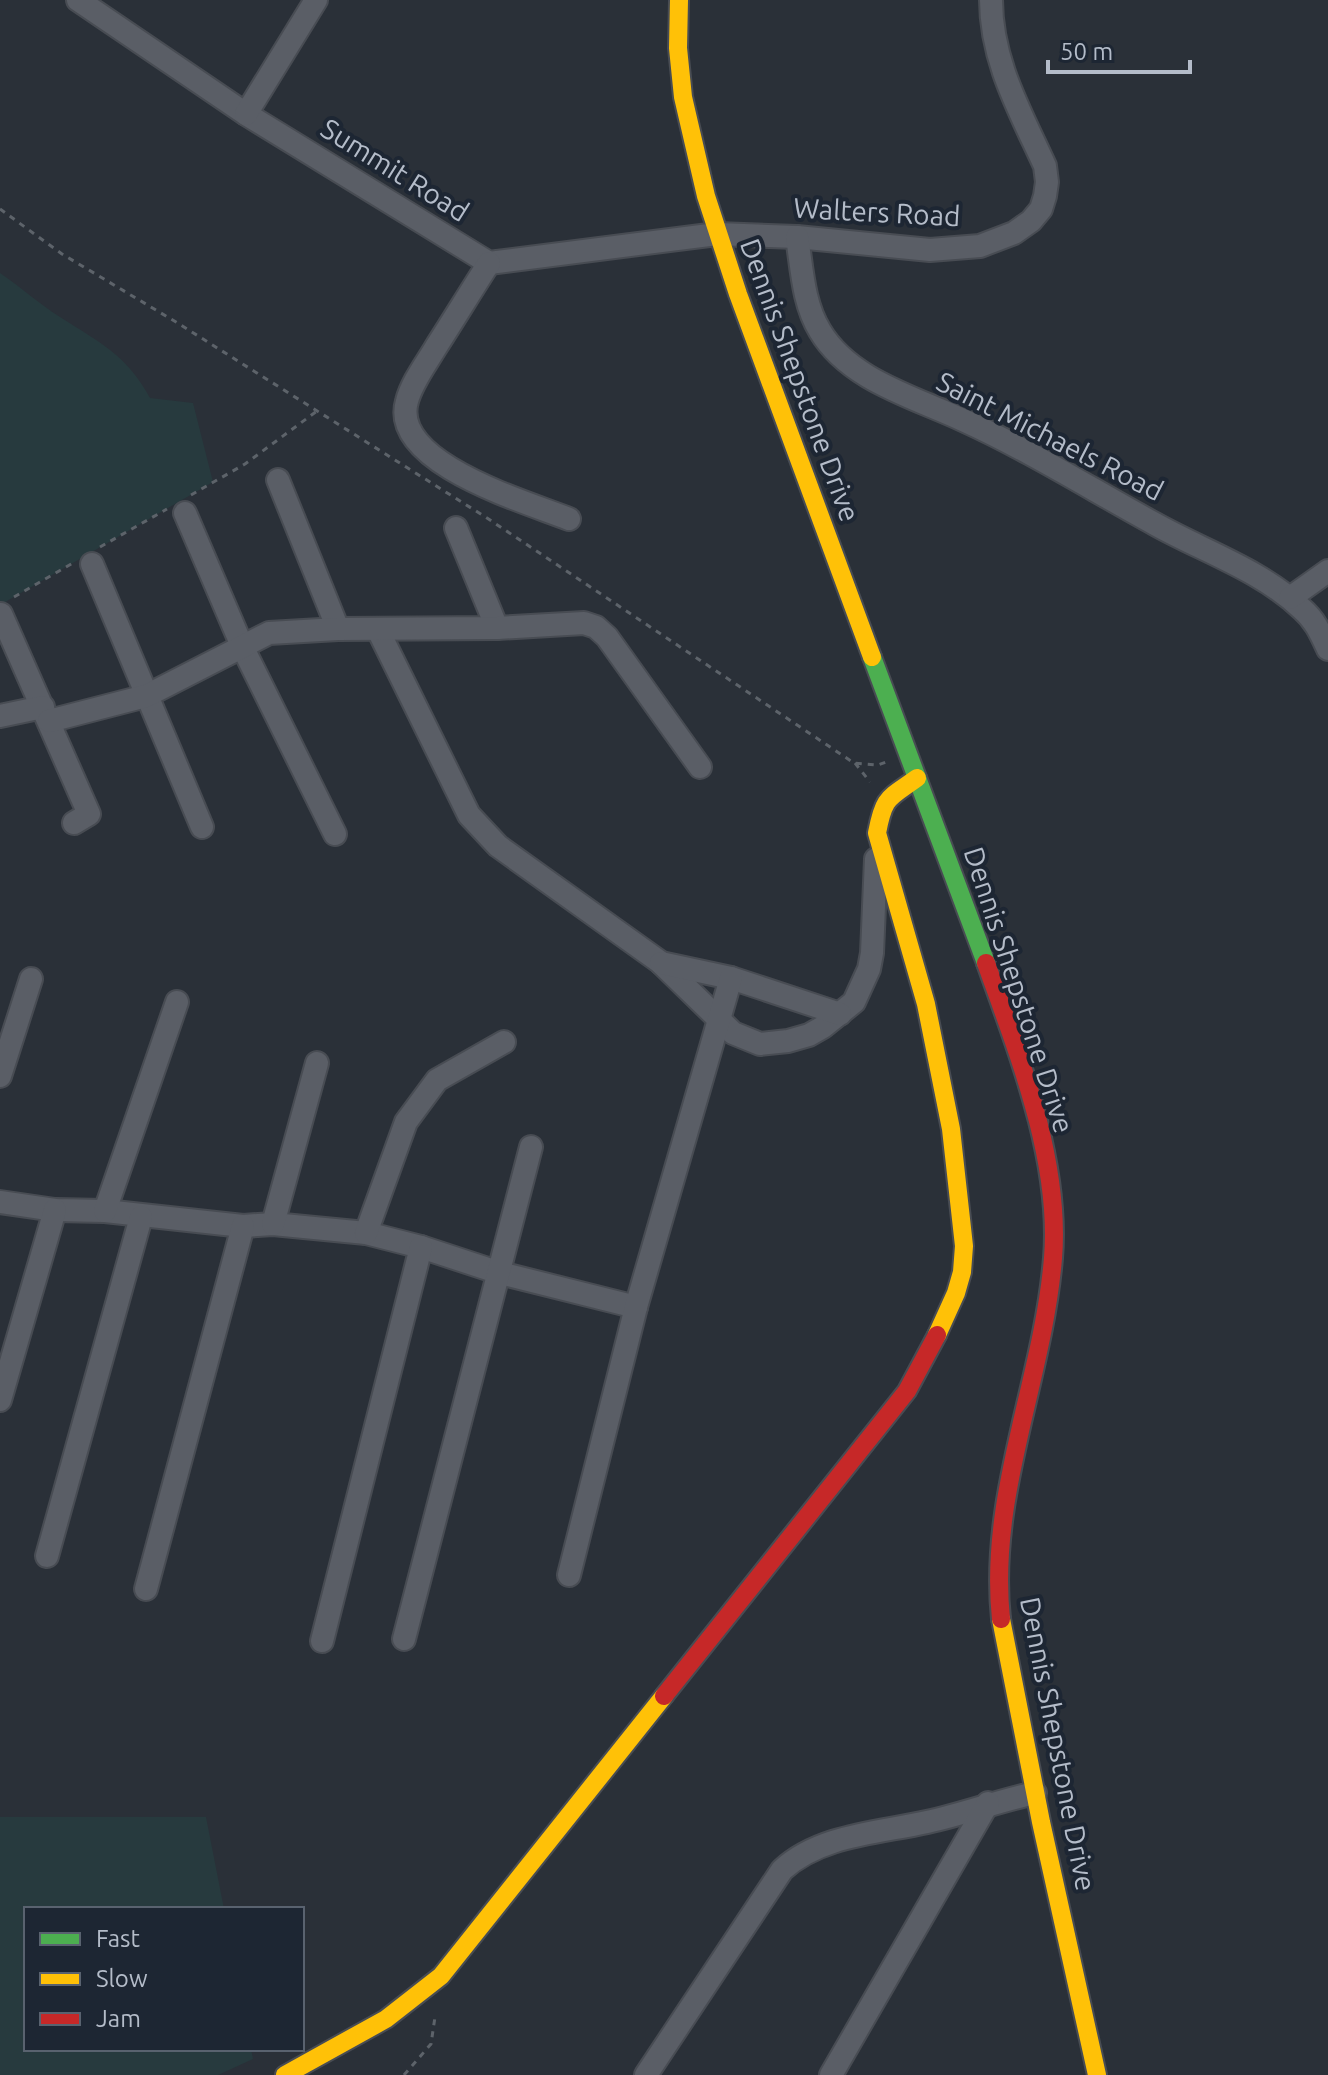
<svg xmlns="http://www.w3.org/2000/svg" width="1328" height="2075" font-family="Ubuntu,sans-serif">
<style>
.green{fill:#273a3e}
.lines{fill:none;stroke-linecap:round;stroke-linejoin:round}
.street-casing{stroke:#484c53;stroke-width:26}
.fast-casing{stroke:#484c53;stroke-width:22}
.slow-casing{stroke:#484c53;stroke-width:22}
.jam-casing{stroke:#484c53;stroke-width:22}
.path{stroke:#5d636a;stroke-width:3;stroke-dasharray:6 6;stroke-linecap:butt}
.street{stroke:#5a5e66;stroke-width:22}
.fast{stroke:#4caf50;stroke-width:18}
.slow{stroke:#ffc107;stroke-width:18}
.jam{stroke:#c62828;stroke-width:18}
.labels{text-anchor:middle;stroke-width:8;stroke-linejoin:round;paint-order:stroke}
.street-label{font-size:28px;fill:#b4bcc9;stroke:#1d2633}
</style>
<rect width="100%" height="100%" fill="#2a3038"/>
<!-- green -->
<g class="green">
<path d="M0,273c21,14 39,31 60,44 39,25 67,38 90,81l43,5 20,79 -213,123z"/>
<path d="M0,1817h206l18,92h-198v140h225l2,10 -35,16h-218z"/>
</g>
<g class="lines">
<defs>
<g id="street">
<path d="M78,0l168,114 243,149 228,-29 80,3 133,13 50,-4 34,-13 17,-12 10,-12 4,-13 2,-14 -2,-16c-25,-55 -54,-105 -54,-166"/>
<path d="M246,114l70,-114"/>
<path d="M797,237c5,32 6,66 23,94 29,49 94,66 143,89 66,30 128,69 192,104 48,27 106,46 147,85 13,11 19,25 26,40"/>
<path d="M489,263c-18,28 -35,56 -53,84 -10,17 -24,35 -29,54 -18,62 120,101 162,118"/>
<path d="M278,480l60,149"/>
<path d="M185,513l57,133 93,188"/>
<path d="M456,528l41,100"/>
<path d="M92,564l110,263"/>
<path d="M1290,598l38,-27"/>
<path d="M1,614l88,200 -15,9"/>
<path d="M378,630l91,185 29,31 162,116 73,71 27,11 28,-3 21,-6 14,-8 31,-25 15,-33 3,-16 4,-94"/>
<path d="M0,716l43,-9"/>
<path d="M49,721l97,-25 123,-63 69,-4 159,-1 87,-5 12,4 11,10 93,130"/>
<path d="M661,963l70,15 109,36"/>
<path d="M0,1076l31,-97"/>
<path d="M0,1202l55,8 50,1 138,15 30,-2 93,9 55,14 79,26 136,34"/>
<path d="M105,1211l72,-209"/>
<path d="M273,1224l44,-161"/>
<path d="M366,1233l40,-111 31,-42 67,-38"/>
<path d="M0,1400l55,-190"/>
<path d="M47,1556l94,-339"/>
<path d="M569,1575l67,-268 95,-329"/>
<path d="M146,1589l97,-363"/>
<path d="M404,1639l127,-492"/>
<path d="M322,1641l99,-394"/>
<path d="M646,2075l136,-205c38,-35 96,-37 145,-48 37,-8 71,-21 108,-29"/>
<path d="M831,2075l157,-272"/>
</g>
<path id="fast" d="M872,657l114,306"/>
<g id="slow">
<path d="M679,0l-1,48 5,49 23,99 32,98 134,363"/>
<path d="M917,778c-29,21 -33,18 -40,55l49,171 25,125 13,117 -2,26 -6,21 -19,42"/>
<path d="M1001,1619l40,203 56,253"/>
<path d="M285,2075l101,-56 55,-43 223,-280"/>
</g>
<g id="jam">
<path d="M986,963c32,90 75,198 67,295 -10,122 -65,237 -52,361"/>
<path d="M664,1696l243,-305 30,-56"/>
</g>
</defs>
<!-- street casing -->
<use href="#street" class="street-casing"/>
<!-- fast casing -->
<use href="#fast" class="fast-casing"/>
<!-- slow casing -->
<use href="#slow" class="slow-casing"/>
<!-- jam casing -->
<use href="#jam" class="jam-casing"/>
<!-- path -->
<g class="path">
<path d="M0,209l62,45 114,68 311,196 367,245 24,2 8,-3"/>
<path d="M191,495l54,-31 72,-53"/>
<path d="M100,547l67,-38"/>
<path d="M14,597l59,-34"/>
<path d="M855,763l15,19"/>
<path d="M404,2075l27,-31 4,-27"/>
</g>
<!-- street -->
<use href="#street" class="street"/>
<!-- fast -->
<use href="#fast" class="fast"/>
<!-- slow -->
<use href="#slow" class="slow"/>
<!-- jam -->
<use href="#jam" class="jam"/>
</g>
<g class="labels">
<!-- street labels -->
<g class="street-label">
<text transform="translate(395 170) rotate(32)" y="10">Summit Road</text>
<text transform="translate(877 212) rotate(3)" y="10">Walters Road</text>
<text transform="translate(800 380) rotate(70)" y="10">Dennis Shepstone Drive</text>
<text transform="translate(1050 436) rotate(27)" y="10">Saint Michaels Road</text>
<text transform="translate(1019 990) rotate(72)" y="10">Dennis Shepstone Drive</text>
<text transform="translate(1058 1744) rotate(79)" y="10">Dennis Shepstone Drive</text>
</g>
</g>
<!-- legend -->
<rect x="24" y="1907" width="280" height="144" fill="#1d2633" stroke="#59626f" stroke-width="2"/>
<rect x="40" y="1933" width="40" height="12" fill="#4caf50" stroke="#59626f" stroke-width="2"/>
<text x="96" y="1947" font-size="24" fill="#b4bcc9">Fast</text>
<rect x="40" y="1973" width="40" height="12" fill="#ffc107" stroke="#59626f" stroke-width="2"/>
<text x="96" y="1987" font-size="24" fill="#b4bcc9">Slow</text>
<rect x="40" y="2013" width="40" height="12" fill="#c62828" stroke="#59626f" stroke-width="2"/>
<text x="96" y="2027" font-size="24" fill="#b4bcc9">Jam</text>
<!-- scale -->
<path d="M1048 60v12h142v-12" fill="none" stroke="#b4bcc9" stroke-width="4"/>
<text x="1060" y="60" font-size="24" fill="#b4bcc9" stroke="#1d2633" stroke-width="6" paint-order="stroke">50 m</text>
</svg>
